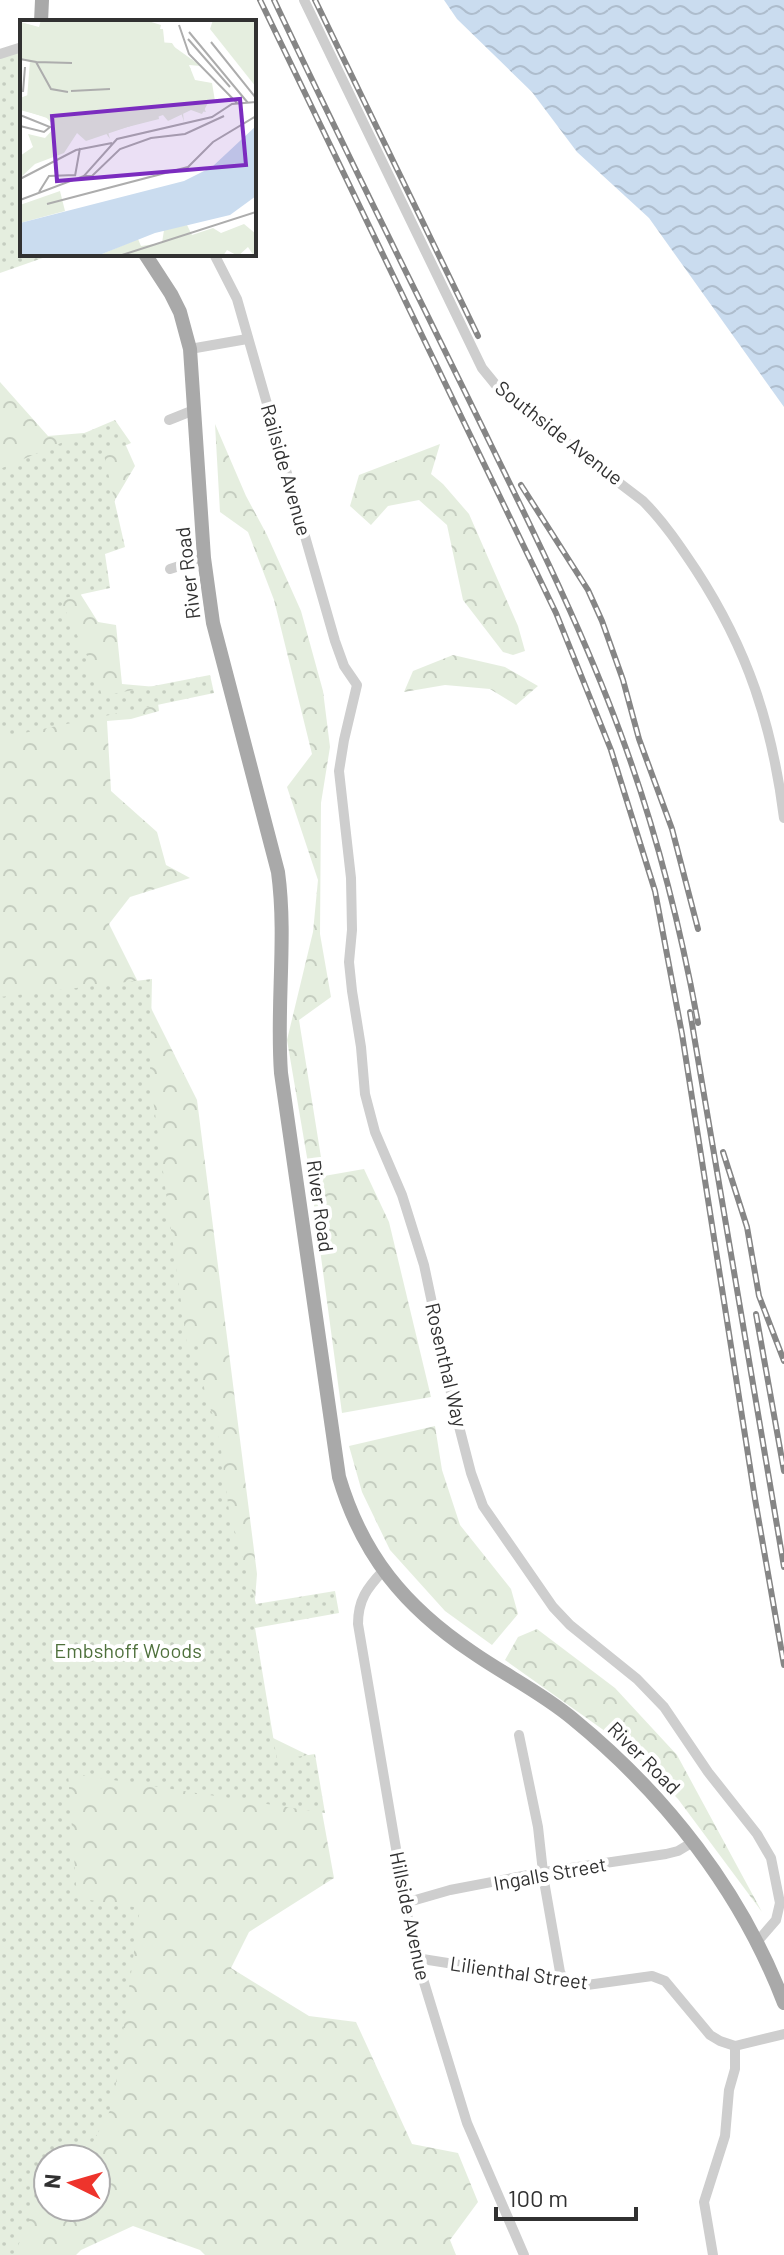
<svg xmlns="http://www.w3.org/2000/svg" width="784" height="2255" font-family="Barlow,sans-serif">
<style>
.forest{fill:url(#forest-crowns);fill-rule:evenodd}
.park{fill:url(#park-dots)}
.water{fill:url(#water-waves)}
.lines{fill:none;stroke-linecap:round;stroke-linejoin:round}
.minor{stroke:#cecece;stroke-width:10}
.major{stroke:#a9a9a9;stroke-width:14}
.rail-casing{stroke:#868686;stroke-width:6}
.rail{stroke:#fff;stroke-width:3;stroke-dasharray:9;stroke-linecap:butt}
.labels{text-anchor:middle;stroke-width:8;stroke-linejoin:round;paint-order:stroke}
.street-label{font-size:20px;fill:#313131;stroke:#fff}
.park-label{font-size:20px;fill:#4e703b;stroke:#fff}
.inset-road{fill:none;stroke:#adadad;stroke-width:2}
.view{fill:#7b2cbf;fill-opacity:0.15;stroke:#7b2cbf;stroke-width:4}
.inset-edge{fill:none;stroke:#313131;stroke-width:4}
</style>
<defs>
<pattern id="forest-crowns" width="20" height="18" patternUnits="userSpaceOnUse" patternTransform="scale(2)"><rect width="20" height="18" fill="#e5eedf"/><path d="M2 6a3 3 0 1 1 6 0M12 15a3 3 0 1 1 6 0" fill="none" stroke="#c5cdc0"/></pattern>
<pattern id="park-dots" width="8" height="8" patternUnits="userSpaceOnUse" patternTransform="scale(2)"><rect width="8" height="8" fill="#e5eedf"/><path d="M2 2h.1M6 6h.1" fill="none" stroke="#c5cdc0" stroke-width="1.8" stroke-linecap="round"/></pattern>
<pattern id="water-waves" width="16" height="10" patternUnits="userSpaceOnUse" patternTransform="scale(2)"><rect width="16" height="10" fill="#cadcef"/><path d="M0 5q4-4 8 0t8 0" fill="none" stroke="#aebdcd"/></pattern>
</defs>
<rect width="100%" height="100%" fill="#fff"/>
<!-- forest -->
<g class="forest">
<path d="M0,382l48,54 71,-6 16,36 -23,39 -18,55 -13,35 17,27 18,3 6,59 34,3 3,24 -28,8 -24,2 4,70 46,41 9,33 24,13 -60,19 -21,27 88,176 60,474 -9,115 25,49 39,19 22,121 -85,54 -18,36 78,48 47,6 56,122 46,9 20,49 -28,38 6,15h-251l-5,-5 -67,-24 -52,24 -5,5h-76zM48,2159h48v48h-48z"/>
<path d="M215,424l31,72 21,39 34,76 22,80 7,56 -9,56 -1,131 11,63 -32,23 25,156 40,-7 25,53 42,175 -89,16 -32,-238 -23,-135 26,-108 5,-52 -31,-93 25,-33 -38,-154 -26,-68 -28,-20z"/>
<path d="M440,444l-9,30 12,10 26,30 49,112 7,25 -12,4 -10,-3 -40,-52 -16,-75 -28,-25 -31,6 -17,19 -21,-19 9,-31z"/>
<path d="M453,655l52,12 33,19 -22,19 -26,-16 -45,-4 -41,7 9,-21z"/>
<path d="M435,1426l7,44 18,55 51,64 7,25 -26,31 -47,-34 -55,-61 -28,-58 -13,-46z"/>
<path d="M537,1629l78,59 62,67 85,157 -84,-113 -52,-53 -121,-86 13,-23z"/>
</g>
<!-- park -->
<g class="park">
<path d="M22,47v207h32l-54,19v-219z"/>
<path d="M115,420l16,23 -27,12 21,92 -20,7 5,34 -50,11 29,61 -7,14 13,-2 7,24 108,-21 4,18 -214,45v-269z"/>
<path d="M152,979l-2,98 37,268 11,-1 7,50 12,32 -2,1 5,15 9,69 27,93 79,-13 4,22 -84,15 22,132 38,-6 10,59 -257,-40 9,125 63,10 -27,197 -25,46 -12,8h-28v27l-17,30 -17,39h-14v-1258z"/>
</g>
<!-- water -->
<path class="water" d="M444,0h340v407l-135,-189 -72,-66 -45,-60 -75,-73z"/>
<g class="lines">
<!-- minor -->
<g class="minor">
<path d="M304,0l178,368 22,27 139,106c21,21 37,45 53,69 52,80 76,154 88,248"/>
<path d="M0,54l22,-7"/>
<path d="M214,254l23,45 98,342 9,25 13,19 -13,55 -5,31 12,107 1,52 -3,32 3,29 9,56 4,47 10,38 27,63 22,70 30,142 17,66 12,33 70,101 17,18 67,54 27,28 44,65 49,62 14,24 9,45 -4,17 -19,22"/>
<path d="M190,349l57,-10"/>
<path d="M169,420l25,-10"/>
<path d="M170,569l34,-11"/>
<path d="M383,1571c-16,17 -25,29 -25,53l54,319 55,180 57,132"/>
<path d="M519,1735l19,92 6,54 16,91 5,10"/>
<path d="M405,1903l45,-13 94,-18 122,-18 12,-3 15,-9"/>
<path d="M416,1958l171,27 65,-9 13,5 45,54 10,6 15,5 49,-12"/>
<path d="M713,2255l-9,-53 21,-66 4,-46 6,-21v-23"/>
</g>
<!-- major -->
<g class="major">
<path d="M41,22l1,-22"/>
<path d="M145,254l26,40 9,18 10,37 14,209 9,65 65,249c9,66 -2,134 3,201l58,404c23,78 66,130 133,175 33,23 70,41 101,67 93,76 168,172 211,284"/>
</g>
<defs>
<g id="rail">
<path d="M260,0l296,613 55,137 44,141 27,143 73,465 29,166"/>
<path d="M274,0c70,149 145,297 217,445 46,94 93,189 129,287 35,94 60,192 78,291"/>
<path d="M315,0l163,336"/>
<path d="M521,485l67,105 14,31 21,59 16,59 33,90 26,100"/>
<path d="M690,1012l94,555"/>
<path d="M723,1152l24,75 12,69 25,65"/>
<path d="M756,1314l28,157"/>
</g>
</defs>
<!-- rail casing -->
<use href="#rail" class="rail-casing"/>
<!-- rail -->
<use href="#rail" class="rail"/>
</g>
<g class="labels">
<!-- street labels -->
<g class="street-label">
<text transform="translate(559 433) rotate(38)" y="7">Southside Avenue</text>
<text transform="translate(286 470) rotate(74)" y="7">Railside Avenue</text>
<text transform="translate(188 573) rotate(-97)" y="7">River Road</text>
<text transform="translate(320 1206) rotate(82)" y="7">River Road</text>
<text transform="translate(446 1365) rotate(77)" y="7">Rosenthal Way</text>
<text transform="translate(644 1758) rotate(45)" y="7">River Road</text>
<text transform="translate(550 1874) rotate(-10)" y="7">Ingalls Street</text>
<text transform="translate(410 1916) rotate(78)" y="7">Hillside Avenue</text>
<text transform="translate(519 1973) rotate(8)" y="7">Lilienthal Street</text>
</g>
<!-- park labels -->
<g class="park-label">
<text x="128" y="1658">Embshoff Woods</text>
</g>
</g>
<!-- overview -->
<g transform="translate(20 20)">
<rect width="236" height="236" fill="#fff"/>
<path d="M21,0h107l1,9h14l2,19 8,-2 28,20 -12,-1 6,15 17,3 3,18h-6l-7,13 -11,-4 -23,11 -5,-6 -77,26 -9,-8 -13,20 -29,11 -14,13 -1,-21 13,-9 -5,-13 17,4 10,-11 -9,-10 -26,-7v-12l50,-19 -50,-21v-36l19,5zM224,204l12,10 -2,22 -6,-9 -10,9 -11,-6 -4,6h-126l41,-17 3,7 21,-3 2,-13 12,-3 11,-2 5,10 21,-7 8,5z" fill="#e5eedf"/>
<path d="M21,0h104l16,5 -4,17 15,1 11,17 10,-1 -7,5 5,5 -5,5 12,16 10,-2 -9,10 7,14 -16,-3 -7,4 1,9 -9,-29 -14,7 -6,-4 4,23 -51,13 2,7 -5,-7 -14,7 1,-21 -10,1v6l-17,-1 -45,-15v-11h7l3,-37 -10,-2v-37l20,6zM193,0h43v67l-46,-58zM40,171l5,20 -45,12v-18z" fill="#e5eedf"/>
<path d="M236,106v70l-26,19 -75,18 -58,23h-77v-33l164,-42 28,-14z" fill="#cadcef"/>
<path class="inset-road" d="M159,5l10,29 48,49M169,12l59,71M168,19l42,48M191,22l45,56M0,39l16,3 15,27 17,3M16,42l36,1M51,71l39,-2M3,72l2,-25M0,95l30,12 -6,5 -24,-6M55,156l5,-28M63,156h9l28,-27 31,-11 34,-4 39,-18M0,159l56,-29 36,-7M19,172l10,-16 26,-1M0,180l64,-24 33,-37 95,-22 20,-13 24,-2M27,184l141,-37 25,-25 43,-26M99,236l137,-44"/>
<path class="view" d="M220,79l6,66 -189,16 -5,-65z"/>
<rect width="236" height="236" class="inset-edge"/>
</g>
<!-- north arrow -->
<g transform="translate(72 2183) rotate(275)"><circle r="38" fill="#ffffff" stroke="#adadad" stroke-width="2"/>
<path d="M0-6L14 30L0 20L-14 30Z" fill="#ee342c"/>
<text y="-12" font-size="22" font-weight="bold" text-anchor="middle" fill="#313131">N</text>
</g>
<!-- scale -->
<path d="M496 2207v12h140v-12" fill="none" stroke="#313131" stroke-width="4"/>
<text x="508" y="2207" font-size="24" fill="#313131" stroke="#ffffff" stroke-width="6" paint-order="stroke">100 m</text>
</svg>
